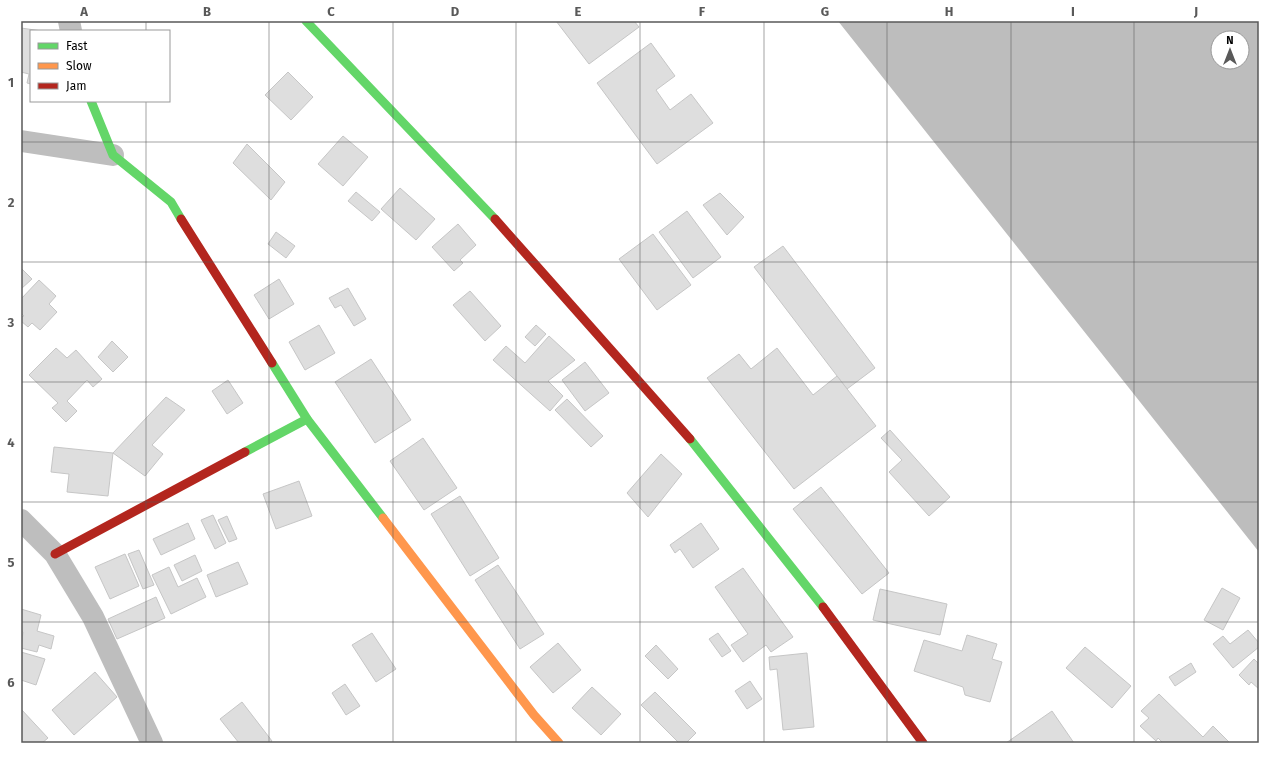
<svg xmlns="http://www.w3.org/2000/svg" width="1280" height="764" font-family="'Fira Sans',sans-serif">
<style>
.water{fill:#bdbdbd;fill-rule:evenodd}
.building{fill:#dedede;stroke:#c6c6c6}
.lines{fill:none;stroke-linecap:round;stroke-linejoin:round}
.street{stroke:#bebebe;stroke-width:22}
.fast{stroke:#63d668;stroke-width:9}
.slow{stroke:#ff974d;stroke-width:9}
.jam{stroke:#b3261e;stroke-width:9}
.grid{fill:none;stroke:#595959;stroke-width:1;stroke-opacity:0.55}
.neatline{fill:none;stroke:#595959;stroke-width:1.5}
.grid-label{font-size:13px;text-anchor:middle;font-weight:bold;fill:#595959}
</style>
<rect width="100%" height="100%" fill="#fff"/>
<!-- water -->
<path class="water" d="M838,21h421v531zM1218,38h24v24h-24z"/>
<!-- building -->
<g class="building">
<path d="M556,21h78l5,6 -50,37z"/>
<path d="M21,28l21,3h-11v53l-4,-1 2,-9 -8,-2z"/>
<path d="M651,43l24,33 -19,14 14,20 21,-16 22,29 -56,41 -60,-81z"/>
<path d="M288,72l25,25 -22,23 -26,-25z"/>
<path d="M343,136l25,21 -25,29 -25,-22z"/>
<path d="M247,144l38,38 -14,18 -38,-37z"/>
<path d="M400,188l35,31 -19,21 -35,-31z"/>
<path d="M356,192l24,20 -8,9 -24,-20z"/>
<path d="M720,193l24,24 -17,18 -24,-30z"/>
<path d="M687,211l34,46 -28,21 -34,-46z"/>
<path d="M458,224l18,21 -16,15 3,3 -9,8 -22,-24z"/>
<path d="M276,232l19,14 -9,12 -18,-14z"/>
<path d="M653,234l38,51 -34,25 -38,-51z"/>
<path d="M783,246l92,122 -28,21 -93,-122z"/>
<path d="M21,268l11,11 -11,10z"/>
<path d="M279,279l15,25 -25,15 -15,-24z"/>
<path d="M39,280l17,16 -7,8 8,8 -17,18 -8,-7 -4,4 -7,-6v-4l3,-1 -3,-3v-14z"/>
<path d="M348,288l18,31 -12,7 -13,-21 -6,3 -6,-10z"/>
<path d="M470,291l31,35 -16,15 -32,-36z"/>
<path d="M319,325l16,28 -30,17 -16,-28z"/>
<path d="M536,325l10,9 -11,12 -10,-9z"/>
<path d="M549,336l26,24 -27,21 15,15 -13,15 -57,-51 13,-14 19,17z"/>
<path d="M112,341l16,16 -15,15 -15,-15z"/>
<path d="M56,348l11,10 9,-8 26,29 -9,8 -6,-7 -20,21 10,10 -11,11 -14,-14 6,-5 -29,-28z"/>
<path d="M777,348l36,47 24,-19 39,50 -82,63 -87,-111 32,-24 12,15z"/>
<path d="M371,359l40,61 -36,23 -40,-61z"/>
<path d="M585,362l24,31 -24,18 -23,-31z"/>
<path d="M228,380l15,23 -16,11 -15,-23z"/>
<path d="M166,397l19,13 -33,35 11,9 -18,22 -32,-23z"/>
<path d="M567,399l36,37 -12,11 -36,-37z"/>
<path d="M890,430l60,67 -21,19 -40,-44 13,-12 -21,-22z"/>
<path d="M423,438l34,50 -33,22 -34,-49z"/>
<path d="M54,447l59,6 -5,43 -41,-4 2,-18 -18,-2z"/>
<path d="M661,454l21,20 -34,43 -21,-24z"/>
<path d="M299,481l13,35 -36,13 -13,-35z"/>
<path d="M821,487l68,86 -27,21 -69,-85z"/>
<path d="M460,496l39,62 -29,18 -39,-62z"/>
<path d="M213,515l13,28 -11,6 -14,-29z"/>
<path d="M227,516l10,23 -8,3 -11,-22z"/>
<path d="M188,523l7,16 -34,16 -8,-16z"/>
<path d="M701,523l18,26 -26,19 -13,-19 -5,4 -5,-8z"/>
<path d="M139,550l15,35 -11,4 -15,-35z"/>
<path d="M125,554l14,32 -29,13 -15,-32z"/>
<path d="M195,555l7,16 -20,10 -8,-16z"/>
<path d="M238,562l10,22 -32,13 -9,-22z"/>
<path d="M498,565l46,69 -24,15 -45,-69z"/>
<path d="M169,567l9,20 19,-9 9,19 -35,17 -19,-39z"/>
<path d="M743,568l50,69 -22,15 -5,-7 -23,17 -12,-17 17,-11 -33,-47z"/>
<path d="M1222,588l18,10 -17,32 -19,-10z"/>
<path d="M880,589l67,15 -7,31 -67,-15z"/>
<path d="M156,597l9,21 -48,21 -9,-20z"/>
<path d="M21,609l20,6 -4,16 17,5 -3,13 -12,-4 -2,7 -16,-4 2,-16 -2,-1z"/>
<path d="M1248,630l11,13v4l-26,21 -20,-24 10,-8 7,8z"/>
<path d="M372,633l24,36 -20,13 -24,-37z"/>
<path d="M718,633l13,18 -9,6 -13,-18z"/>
<path d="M967,635l30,9 -5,15 10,3 -12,40 -25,-7 -2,-8 -49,-16 10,-31 38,11z"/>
<path d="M558,643l23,27 -28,23 -23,-26z"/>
<path d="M656,645l22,24 -10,10 -23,-23z"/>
<path d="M1085,647l46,39 -19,22 -46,-40z"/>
<path d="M21,652l24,7 -9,26 -15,-5z"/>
<path d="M807,653l7,74 -31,3 -6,-61 -7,1 -1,-13z"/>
<path d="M1254,659l5,5v25l-8,-7 -2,3 -10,-10z"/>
<path d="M1191,663l5,9 -21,14 -6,-9z"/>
<path d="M95,672l22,25 -43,38 -22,-25z"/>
<path d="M750,681l12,18 -15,10 -12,-18z"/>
<path d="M345,684l15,22 -14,9 -14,-22z"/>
<path d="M592,687l29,27 -20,21 -29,-27z"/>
<path d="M655,692l41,41 -10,10h-7l-38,-38z"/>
<path d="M1159,694l44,43 10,-11 17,17h-67l-5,-5 -2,3 -16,-15 9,-8 -8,-7z"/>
<path d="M242,702l30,39 -2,2h-31l-19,-24z"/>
<path d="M21,709l27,29 -6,5h-21z"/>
<path d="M1052,711l22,32h-68z"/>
</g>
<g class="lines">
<!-- street -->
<g class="street">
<path d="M69,21l2,10"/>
<path d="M21,141l92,14"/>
<path d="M21,520l34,34 38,63 59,126"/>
</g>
<!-- fast -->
<g class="fast">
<path d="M306,21l189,198"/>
<path d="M91,101l22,54 58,47 10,17"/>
<path d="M272,363l35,56 76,99"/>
<path d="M690,439l133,168"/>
<path d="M245,452l62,-33"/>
</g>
<!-- slow -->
<path class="slow" d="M383,518l151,197 25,28"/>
<!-- jam -->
<g class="jam">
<path d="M181,219l91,144"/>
<path d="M495,219l195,220"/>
<path d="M55,554l190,-102"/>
<path d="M823,607l100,136"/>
</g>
</g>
<!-- grid -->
<path class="grid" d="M146,21v10M269,21v722M393,21v722M516,21v722M640,21v722M764,21v722M887,21v722M1011,21v722M1134,21v722M146,101v642M21,142h1238M21,262h1238M21,382h1238M21,502h1238M21,622h1238"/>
<!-- border -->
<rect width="1280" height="764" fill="none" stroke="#ffffff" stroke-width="44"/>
<!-- legend -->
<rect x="30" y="30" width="140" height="72" fill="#ffffff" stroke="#999999"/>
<rect x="38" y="43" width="20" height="6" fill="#63d668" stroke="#999999"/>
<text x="66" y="50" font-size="12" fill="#000000">Fast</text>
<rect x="38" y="63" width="20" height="6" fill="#ff974d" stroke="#999999"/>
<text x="66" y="70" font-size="12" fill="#000000">Slow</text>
<rect x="38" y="83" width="20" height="6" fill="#b3261e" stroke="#999999"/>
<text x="66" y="90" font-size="12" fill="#000000">Jam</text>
<!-- north arrow -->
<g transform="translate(1230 50)"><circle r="19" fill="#ffffff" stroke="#999999"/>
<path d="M0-3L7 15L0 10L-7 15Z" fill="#595959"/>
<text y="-6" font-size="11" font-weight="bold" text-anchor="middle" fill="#000000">N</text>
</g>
<rect x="22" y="22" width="1236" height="720" class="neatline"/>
<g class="grid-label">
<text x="84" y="16">A</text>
<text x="207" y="16">B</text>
<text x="331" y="16">C</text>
<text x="455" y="16">D</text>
<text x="578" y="16">E</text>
<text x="702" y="16">F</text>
<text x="825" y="16">G</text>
<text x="949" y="16">H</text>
<text x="1073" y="16">I</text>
<text x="1196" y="16">J</text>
<text x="11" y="87">1</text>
<text x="11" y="207">2</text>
<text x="11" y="327">3</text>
<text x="11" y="447">4</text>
<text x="11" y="567">5</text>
<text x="11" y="687">6</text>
</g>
</svg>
